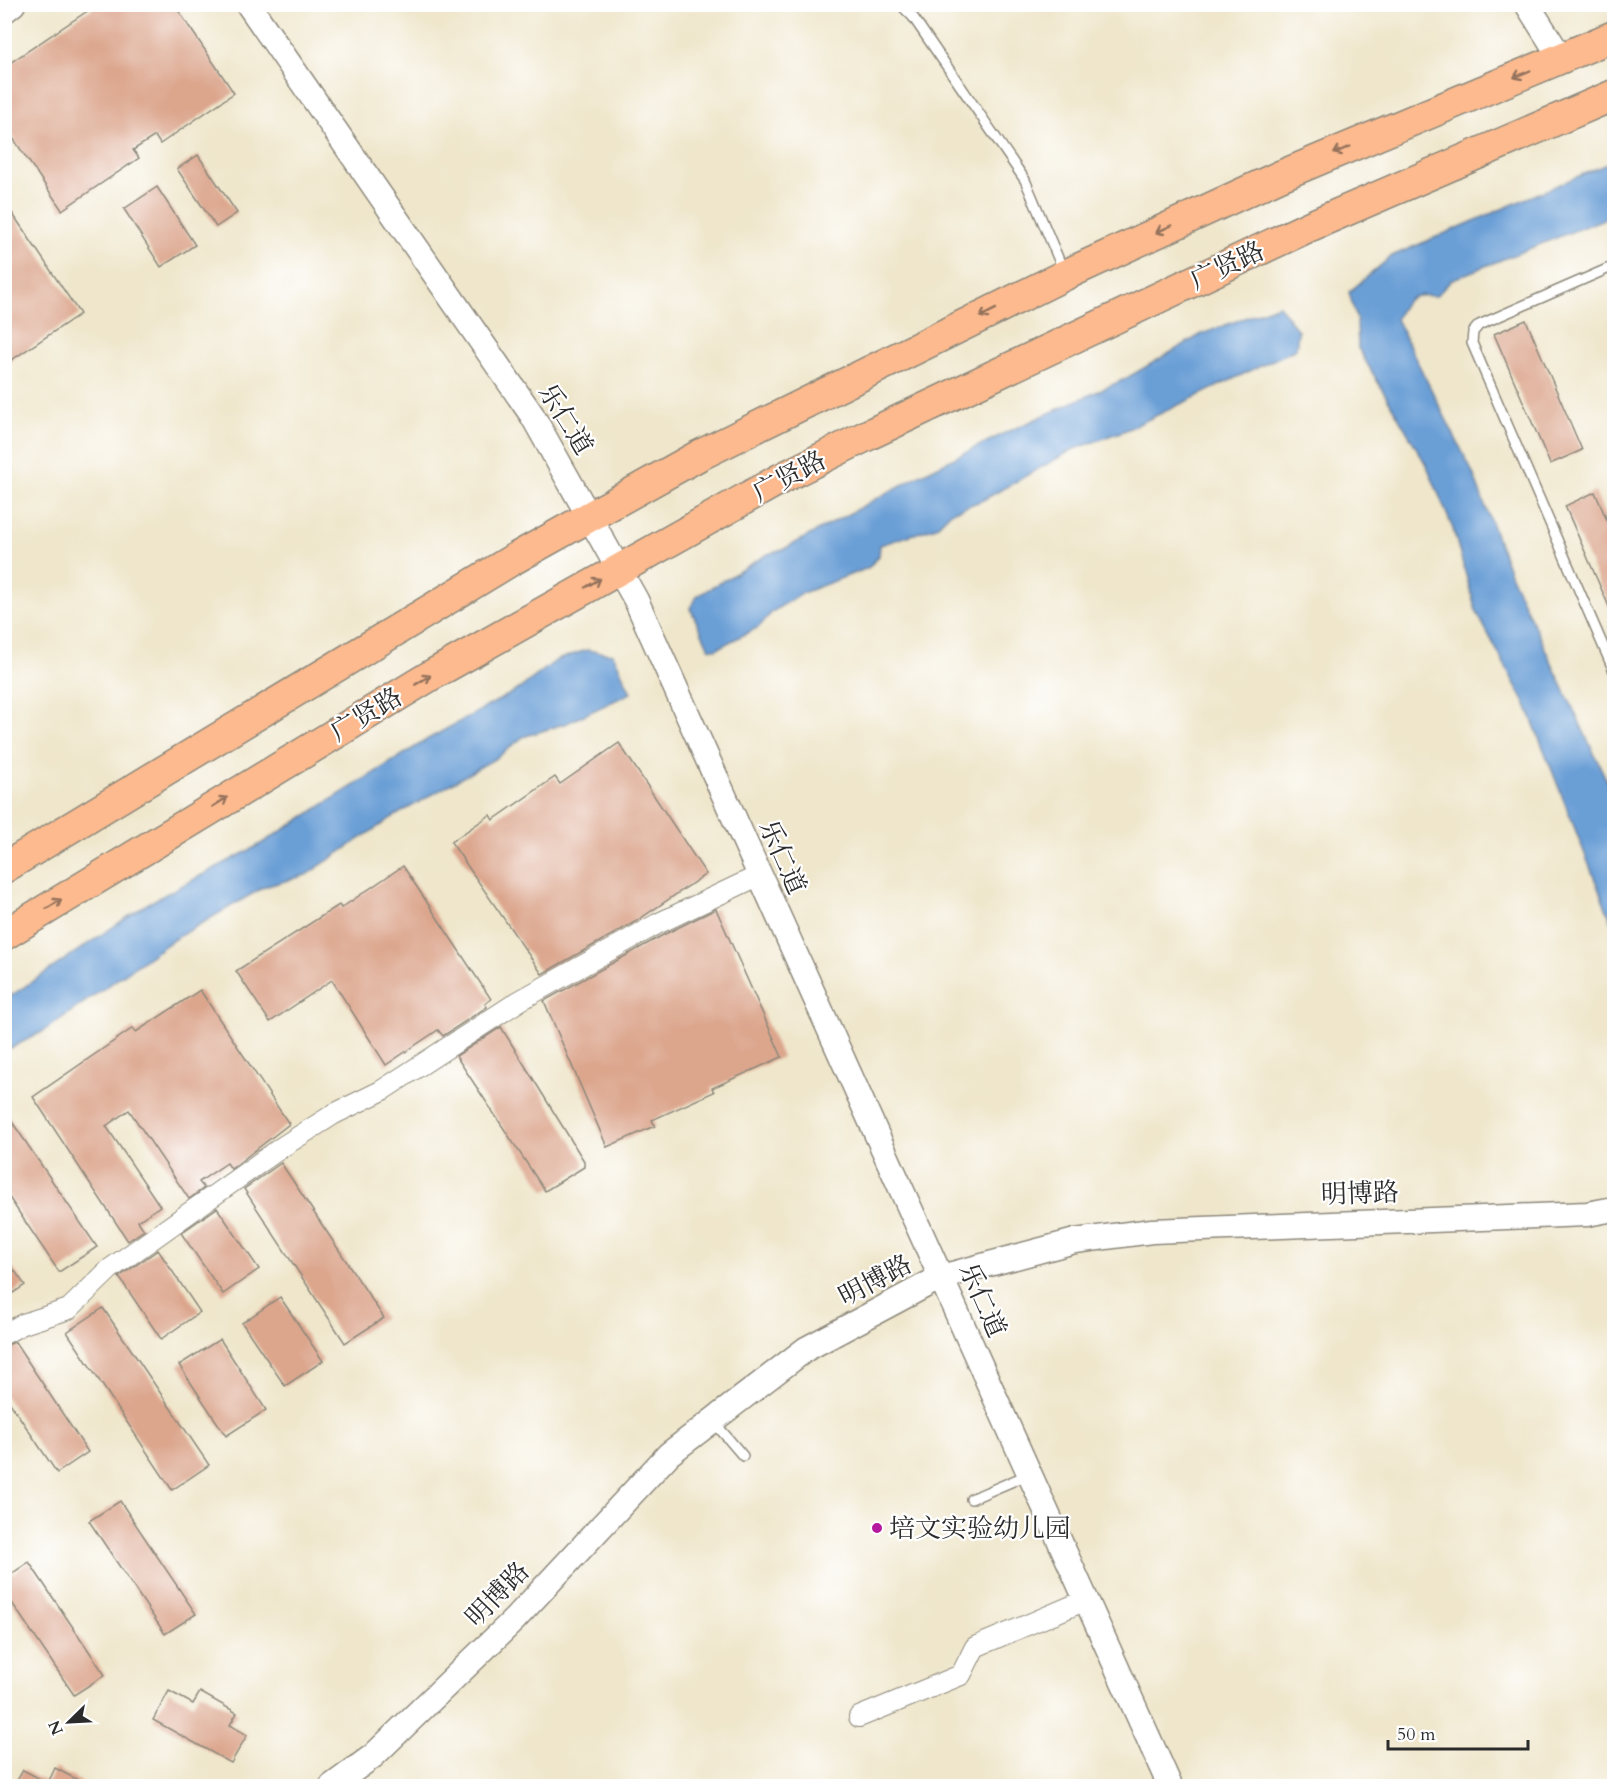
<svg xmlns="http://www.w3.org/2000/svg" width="1619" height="1791" font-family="Cardo,'Noto Serif SC',serif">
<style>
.water{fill:#6a9fd6;stroke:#4a6580;stroke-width:1.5}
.building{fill:#dca68d}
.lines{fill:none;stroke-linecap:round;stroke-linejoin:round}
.service-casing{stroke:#8d887b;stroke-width:12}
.minor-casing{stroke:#8d887b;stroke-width:22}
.tertiary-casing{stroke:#8d887b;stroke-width:27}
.primary-casing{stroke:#8d887b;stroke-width:33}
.service{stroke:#fff;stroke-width:9}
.minor{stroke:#fff;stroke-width:20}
.tertiary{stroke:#fff;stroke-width:24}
.primary{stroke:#fcba8e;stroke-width:30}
.oneway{stroke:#94725c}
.poi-dot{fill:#b5179e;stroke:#fff;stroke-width:2}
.labels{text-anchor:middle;stroke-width:4.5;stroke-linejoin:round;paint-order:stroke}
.street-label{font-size:26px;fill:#2b2b2b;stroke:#fff}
.poi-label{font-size:26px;fill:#2b2b2b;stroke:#fff;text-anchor:start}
</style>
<rect width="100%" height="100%" fill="#fff"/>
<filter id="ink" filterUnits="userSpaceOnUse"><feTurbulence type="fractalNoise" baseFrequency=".0167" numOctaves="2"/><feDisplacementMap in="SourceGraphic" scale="12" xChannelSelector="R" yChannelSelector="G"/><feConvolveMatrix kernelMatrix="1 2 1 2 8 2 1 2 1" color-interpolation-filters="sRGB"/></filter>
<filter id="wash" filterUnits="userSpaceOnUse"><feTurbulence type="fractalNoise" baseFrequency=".008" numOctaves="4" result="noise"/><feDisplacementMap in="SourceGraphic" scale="24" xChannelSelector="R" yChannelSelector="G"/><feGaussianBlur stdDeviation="1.35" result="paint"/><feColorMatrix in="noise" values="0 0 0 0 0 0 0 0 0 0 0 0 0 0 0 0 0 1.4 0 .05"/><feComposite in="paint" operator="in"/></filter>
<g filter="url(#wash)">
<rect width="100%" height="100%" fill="#efe6cb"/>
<!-- water -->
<g class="water">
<path d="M1614,161v54l-161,64 -17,17c-24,-2 -30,0 -40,23l77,154 38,103 103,220v132l-87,-221 -51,-96 -23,-82 -26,-63 -69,-118 -1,-27 -8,-29 43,-36z"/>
<path d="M1279,305l19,26 -2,18 -170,81 -54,20 -89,50 -32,12 -15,15 -56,18 -1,11 -11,12 -68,26 -28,18 -13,15 -43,22 -7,-1 -19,-40 7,-12 71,-42 16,-5 134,-73 89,-44 118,-53 77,-45z"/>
<path d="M586,650l27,4 18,39 -64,30 -44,14 -25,20 -105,60 -87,58 -42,12 -91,53 -131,92 -37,19v-51l142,-96 112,-59 169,-106 91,-50 38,-29z"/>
</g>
<g id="blocks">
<!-- building -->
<g class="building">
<path d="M98,4h76l60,89 -74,51 -5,-8 -22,14 6,8 -77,52 -58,-85v-58z"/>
<path d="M198,155l39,58 -21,14 -39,-58z"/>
<path d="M157,187l38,58 -34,22 -37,-58z"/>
<path d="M4,201l76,113 -76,51z"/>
<path d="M1526,320l56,130 -32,14 -56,-130z"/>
<path d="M1595,492l19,45v81l-49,-112z"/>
<path d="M619,743l87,131 -71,48 -93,52 -91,-132 39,-27 3,5 62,-43 5,7z"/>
<path d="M403,866l88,133 -6,5 2,3 -44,29 -5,-6 -52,35 -54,-85 -62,42 -34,-51 103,-66 2,3z"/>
<path d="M716,909l66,148 -70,31 2,4 -62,28 3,6 -48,21 -63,-146 119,-66z"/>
<path d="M200,990l89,134 -58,45 -4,-6 -28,19 5,6 -15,11 -60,-89 -23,16 54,80 -22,15 6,9 -16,11 -95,-144 100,-69 3,4z"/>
<path d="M501,1027l83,134v6l-39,24 -89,-135z"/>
<path d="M4,1110l93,137 -38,25 -55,-82z"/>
<path d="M281,1163l103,155 -39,25 -101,-154z"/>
<path d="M217,1208l42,61 -36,25 -42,-61z"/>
<path d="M158,1250l42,62 -39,27 -42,-62z"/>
<path d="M4,1256l21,29 -21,14z"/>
<path d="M280,1297l43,64 -38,25 -43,-63z"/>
<path d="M103,1308l106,157 -37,25 -105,-158z"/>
<path d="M220,1339l46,71 -40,26 -47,-71z"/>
<path d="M15,1342l73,110 -31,21 -53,-79v-48z"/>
<path d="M120,1501l76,113 -31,20 -76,-113z"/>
<path d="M29,1562l76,113 -31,20 -70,-104v-12z"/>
<path d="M169,1691l24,13 7,-12 37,21 -7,12 17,10 -16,28 -78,-43z"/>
<path d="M55,1768l34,18h-75l9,-16 25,13z"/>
</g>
</g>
</g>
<g filter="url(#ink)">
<use href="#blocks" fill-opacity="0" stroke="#8d887b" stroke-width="1.5"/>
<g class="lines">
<defs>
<g id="service">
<path d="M900,4l13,13 112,163 39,92"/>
<path d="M1614,266l-135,59 -6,7 -1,11 142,328"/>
<path d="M714,1422l29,34"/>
<path d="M971,1499l56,-24"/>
</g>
<g id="minor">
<path d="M4,1334l19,-10 46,-15 41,-40 172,-122 52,-33 47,-23 138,-90 138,-77 103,-49"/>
<path d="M859,1717l102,-42 14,-28 111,-47"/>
</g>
<g id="tertiary">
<path d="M248,4l284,411 104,185 534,1186"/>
<path d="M1527,4l34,54"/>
<path d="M4,11l9,-7"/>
<path d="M332,1786l41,-30 141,-136 155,-166 137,-105 135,-72 134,-36 77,-10 435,-17 27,-5"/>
</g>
<g id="primary">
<path d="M4,868l508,-308 186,-104 367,-181 215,-99 334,-140"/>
<path d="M4,935l426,-259 350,-197 90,-45 438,-207 306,-132"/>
</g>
</defs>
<!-- service casing -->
<use href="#service" class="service-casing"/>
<!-- minor casing -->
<use href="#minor" class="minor-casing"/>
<!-- tertiary casing -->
<use href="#tertiary" class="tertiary-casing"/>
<!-- primary casing -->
<use href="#primary" class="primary-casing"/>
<!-- service -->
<use href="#service" class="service"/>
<!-- minor -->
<use href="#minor" class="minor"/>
<!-- tertiary -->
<use href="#tertiary" class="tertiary"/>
<!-- primary -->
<use href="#primary" class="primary"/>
</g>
<!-- one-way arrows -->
<defs><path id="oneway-shaft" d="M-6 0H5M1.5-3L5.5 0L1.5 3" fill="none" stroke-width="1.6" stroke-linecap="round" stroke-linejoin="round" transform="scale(1.5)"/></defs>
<g class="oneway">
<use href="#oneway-shaft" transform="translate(1522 74) rotate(157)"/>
<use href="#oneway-shaft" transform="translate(1342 150) rotate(157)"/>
<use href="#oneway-shaft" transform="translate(1164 229) rotate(155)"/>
<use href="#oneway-shaft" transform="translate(988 313) rotate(153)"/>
<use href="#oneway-shaft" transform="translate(593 583) rotate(-30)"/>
<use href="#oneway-shaft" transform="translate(423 680) rotate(-31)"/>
<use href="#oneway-shaft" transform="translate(220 802) rotate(-32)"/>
<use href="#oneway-shaft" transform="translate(54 904) rotate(-32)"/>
</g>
</g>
<!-- markers -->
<circle class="poi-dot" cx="877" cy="1528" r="6"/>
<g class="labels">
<!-- street labels -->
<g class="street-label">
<text transform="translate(1227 265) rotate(-25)" y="9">广贤路</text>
<text transform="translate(566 419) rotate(58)" y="9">乐仁道</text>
<text transform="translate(789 476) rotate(-28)" y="9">广贤路</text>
<text transform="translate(366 714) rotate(-31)" y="9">广贤路</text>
<text transform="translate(783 857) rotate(66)" y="9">乐仁道</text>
<text transform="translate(1360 1193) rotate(-2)" y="9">明博路</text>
<text transform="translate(875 1280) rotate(-28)" y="9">明博路</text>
<text transform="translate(983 1300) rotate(66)" y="9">乐仁道</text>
<text transform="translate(497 1594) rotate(-46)" y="9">明博路</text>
</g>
<!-- poi labels -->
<g class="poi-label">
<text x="889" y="1537">培文实验幼儿园</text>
</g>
</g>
<!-- margin -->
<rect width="1619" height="1791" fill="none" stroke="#fff" stroke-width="24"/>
<!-- north arrow -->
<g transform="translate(69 1722) rotate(246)" stroke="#ffffff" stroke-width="4.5" paint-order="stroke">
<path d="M0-4.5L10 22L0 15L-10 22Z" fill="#2b2b2b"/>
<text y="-9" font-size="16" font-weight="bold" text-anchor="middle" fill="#2b2b2b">N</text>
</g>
<!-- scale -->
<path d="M1388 1740v9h140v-9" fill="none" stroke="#2b2b2b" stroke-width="3"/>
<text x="1397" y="1740" font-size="18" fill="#2b2b2b" stroke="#ffffff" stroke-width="4.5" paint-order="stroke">50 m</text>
</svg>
